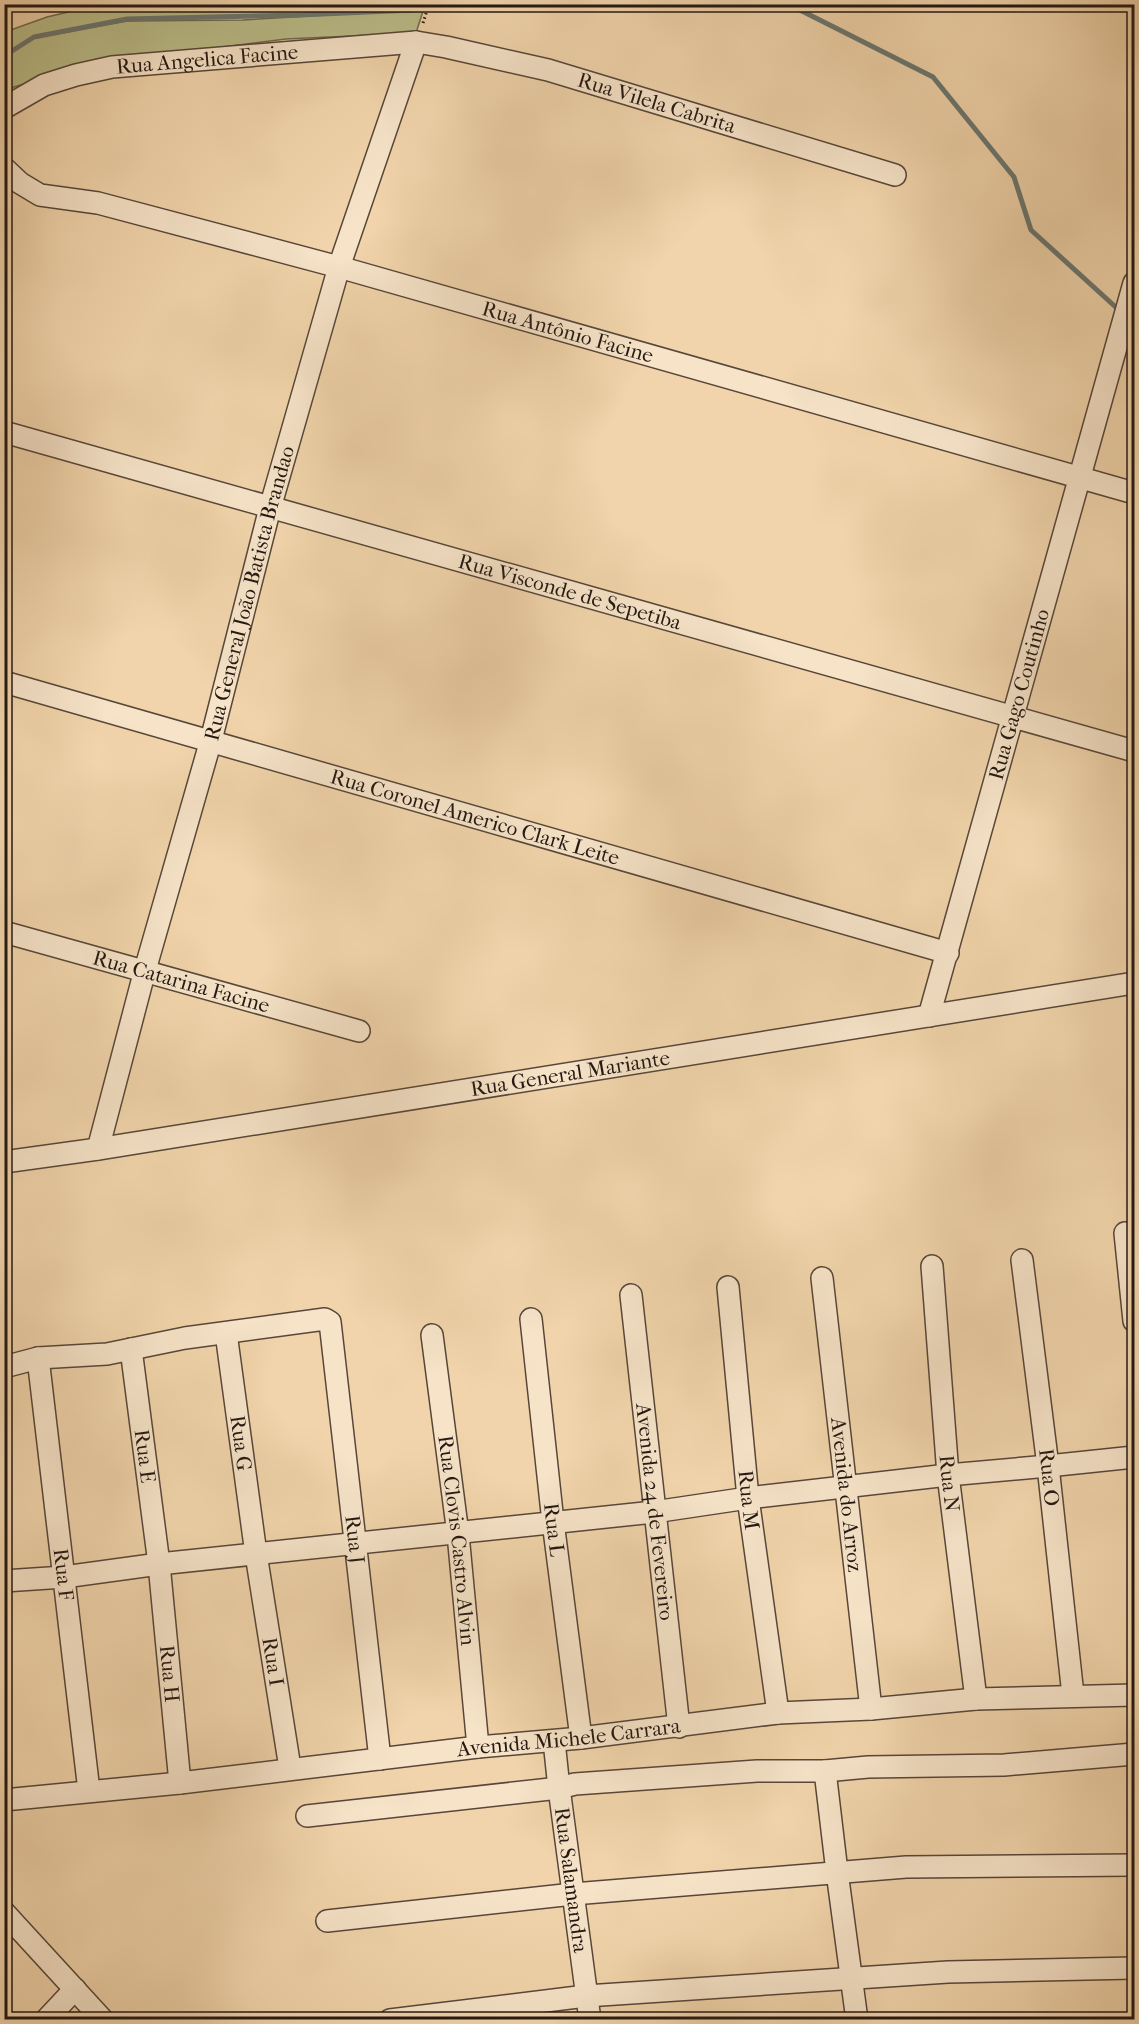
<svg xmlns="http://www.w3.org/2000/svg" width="1139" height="2024" font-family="'IM FELL French Canon',serif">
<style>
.green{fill:#babd89;stroke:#6f6a4e;stroke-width:1.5}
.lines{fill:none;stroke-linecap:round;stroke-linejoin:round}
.stream{stroke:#6b7771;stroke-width:5}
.street-casing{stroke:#574739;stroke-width:24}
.path{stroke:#241813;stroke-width:3;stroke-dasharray:1.5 3;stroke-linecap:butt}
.street{stroke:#f6e3c8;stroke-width:21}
.labels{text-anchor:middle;stroke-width:4.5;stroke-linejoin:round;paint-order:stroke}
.street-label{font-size:21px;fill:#241813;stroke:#f6e3c8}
</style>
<rect width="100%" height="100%" fill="#f1d4ab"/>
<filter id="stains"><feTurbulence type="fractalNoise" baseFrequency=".00333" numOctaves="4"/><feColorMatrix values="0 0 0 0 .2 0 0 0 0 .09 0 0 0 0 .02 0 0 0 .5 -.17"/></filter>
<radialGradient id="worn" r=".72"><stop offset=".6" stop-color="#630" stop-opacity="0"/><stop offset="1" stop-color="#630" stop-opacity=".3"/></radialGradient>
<!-- green -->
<g class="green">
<path d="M182,4h242v1l-11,3 -107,6 -179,5 -93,17 -29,19v-23l42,-15 47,-11z"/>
<path d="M424,8l-8,25 -130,6 -110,14 -97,15 -65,19 -9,6v-36l29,-19 93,-17 116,-1 170,-10z"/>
</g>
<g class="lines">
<!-- stream -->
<g class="stream">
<path d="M788,4l145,73 81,100 17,53 89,81"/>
<path d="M4,56l30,-19 93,-18 172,-4 114,-5 26,-6"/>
</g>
<defs>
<g id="street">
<path id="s1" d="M4,108l40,-23 32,-10 36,-8 304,-25 30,5 102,23 347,105"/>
<path id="s2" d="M4,168l16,15 20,12 58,8 241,64 795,226"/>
<path id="s3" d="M4,432l1130,319"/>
<path id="s4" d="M4,682l944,271"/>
<path id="s5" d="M4,932l355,99"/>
<path id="s6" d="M929,1016l205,-733"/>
<path id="s7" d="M98,1149l47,-179 66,-230 59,-232 69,-241 77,-225"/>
<path id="s8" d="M4,1162l94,-13 1036,-166"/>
<path d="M1125,1233l9,88"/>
<path id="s9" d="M1022,1260l26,206 25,229"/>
<path id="s10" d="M932,1266l16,209 28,224"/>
<path id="s11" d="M822,1278l49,431"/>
<path id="s12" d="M728,1287l20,211 30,215"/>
<path id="s13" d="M631,1295l48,432"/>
<path id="s14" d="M531,1319l22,203 28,216"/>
<path id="s15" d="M226,1333l30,221 34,214"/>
<path id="s16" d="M432,1335l26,199 20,213"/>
<path id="s17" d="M131,1349l28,215 21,219"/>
<path id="s18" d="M38,1358l51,433"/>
<path id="s19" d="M4,1367l34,-9 69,-4 78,-16 140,-19 5,3 50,437"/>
<path d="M4,1581l60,-4 95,-13 495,-52 94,-14 200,-23 100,-9 86,-9"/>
<path id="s20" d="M554,1741l5,47 31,232"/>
<path d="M825,1771l12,101 20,148"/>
<path id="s21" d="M4,1800l176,-17 298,-36 103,-9 197,-25 93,-4 105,-10 158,-4"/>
<path d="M307,1816l252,-28 16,-4 182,-13h68l43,-4 136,-2 130,-11"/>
<path d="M4,1912l99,108"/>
<path d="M327,1921l246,-27 333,-27 228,-2"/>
<path d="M46,2020l29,-31"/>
<path d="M390,2020l196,-24 362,-24 186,-4"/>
</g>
</defs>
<!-- street casing -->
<use href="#street" class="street-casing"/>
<!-- path -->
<path class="path" d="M423,23l6,-19"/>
<!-- street -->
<use href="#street" class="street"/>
</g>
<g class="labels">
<!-- street labels -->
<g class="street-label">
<text dy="7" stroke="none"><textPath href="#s1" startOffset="212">Rua Angelica Facine</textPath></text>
<text dy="7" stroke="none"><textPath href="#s1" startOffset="670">Rua Vilela Cabrita</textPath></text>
<text dy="7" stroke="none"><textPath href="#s2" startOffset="591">Rua Antônio Facine</textPath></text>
<text dy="7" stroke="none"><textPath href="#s3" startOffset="588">Rua Visconde de Sepetiba</textPath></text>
<text dy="7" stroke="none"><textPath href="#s7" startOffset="576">Rua General João Batista Brandao</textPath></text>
<text dy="7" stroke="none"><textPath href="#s6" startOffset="334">Rua Gago Coutinho</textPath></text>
<text dy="7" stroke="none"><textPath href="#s4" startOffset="490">Rua Coronel Americo Clark Leite</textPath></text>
<text dy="7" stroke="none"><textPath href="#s5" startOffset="184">Rua Catarina Facine</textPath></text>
<text dy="7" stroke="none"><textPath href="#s8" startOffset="573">Rua General Mariante</textPath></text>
<text dy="7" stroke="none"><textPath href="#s15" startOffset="111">Rua G</textPath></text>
<text dy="7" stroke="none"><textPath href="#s17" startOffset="108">Rua E</textPath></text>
<text dy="7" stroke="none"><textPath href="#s9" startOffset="219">Rua O</textPath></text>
<text dy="7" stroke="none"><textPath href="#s10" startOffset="218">Rua N</textPath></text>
<text dy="7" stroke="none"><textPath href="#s11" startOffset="218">Avenida do Arroz</textPath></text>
<text dy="7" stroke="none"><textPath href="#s12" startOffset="214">Rua M</textPath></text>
<text dy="7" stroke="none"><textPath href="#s13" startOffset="218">Avenida 24 de Fevereiro</textPath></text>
<text dy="7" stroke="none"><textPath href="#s14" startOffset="212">Rua L</textPath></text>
<text dy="7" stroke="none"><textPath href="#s16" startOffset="207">Rua Clovis Castro Alvin</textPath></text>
<text dy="7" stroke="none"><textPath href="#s19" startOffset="550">Rua J</textPath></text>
<text dy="7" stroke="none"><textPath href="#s18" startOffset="218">Rua F</textPath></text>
<text dy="7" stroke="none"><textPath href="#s15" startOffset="332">Rua I</textPath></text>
<text dy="7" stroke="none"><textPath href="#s17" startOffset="327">Rua H</textPath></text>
<text dy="7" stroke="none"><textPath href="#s21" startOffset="568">Avenida Michele Carrara</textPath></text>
<text dy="7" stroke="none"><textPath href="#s20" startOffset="140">Rua Salamandra</textPath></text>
</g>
</g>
<!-- margin -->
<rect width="1139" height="2024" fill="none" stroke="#f1d4ab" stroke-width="24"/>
<rect x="6" y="6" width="1127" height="2012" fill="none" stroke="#241813" stroke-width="3"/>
<rect x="12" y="12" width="1115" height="2000" fill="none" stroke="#241813" stroke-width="1.5"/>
<rect width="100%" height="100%" filter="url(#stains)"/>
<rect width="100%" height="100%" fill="url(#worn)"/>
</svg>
